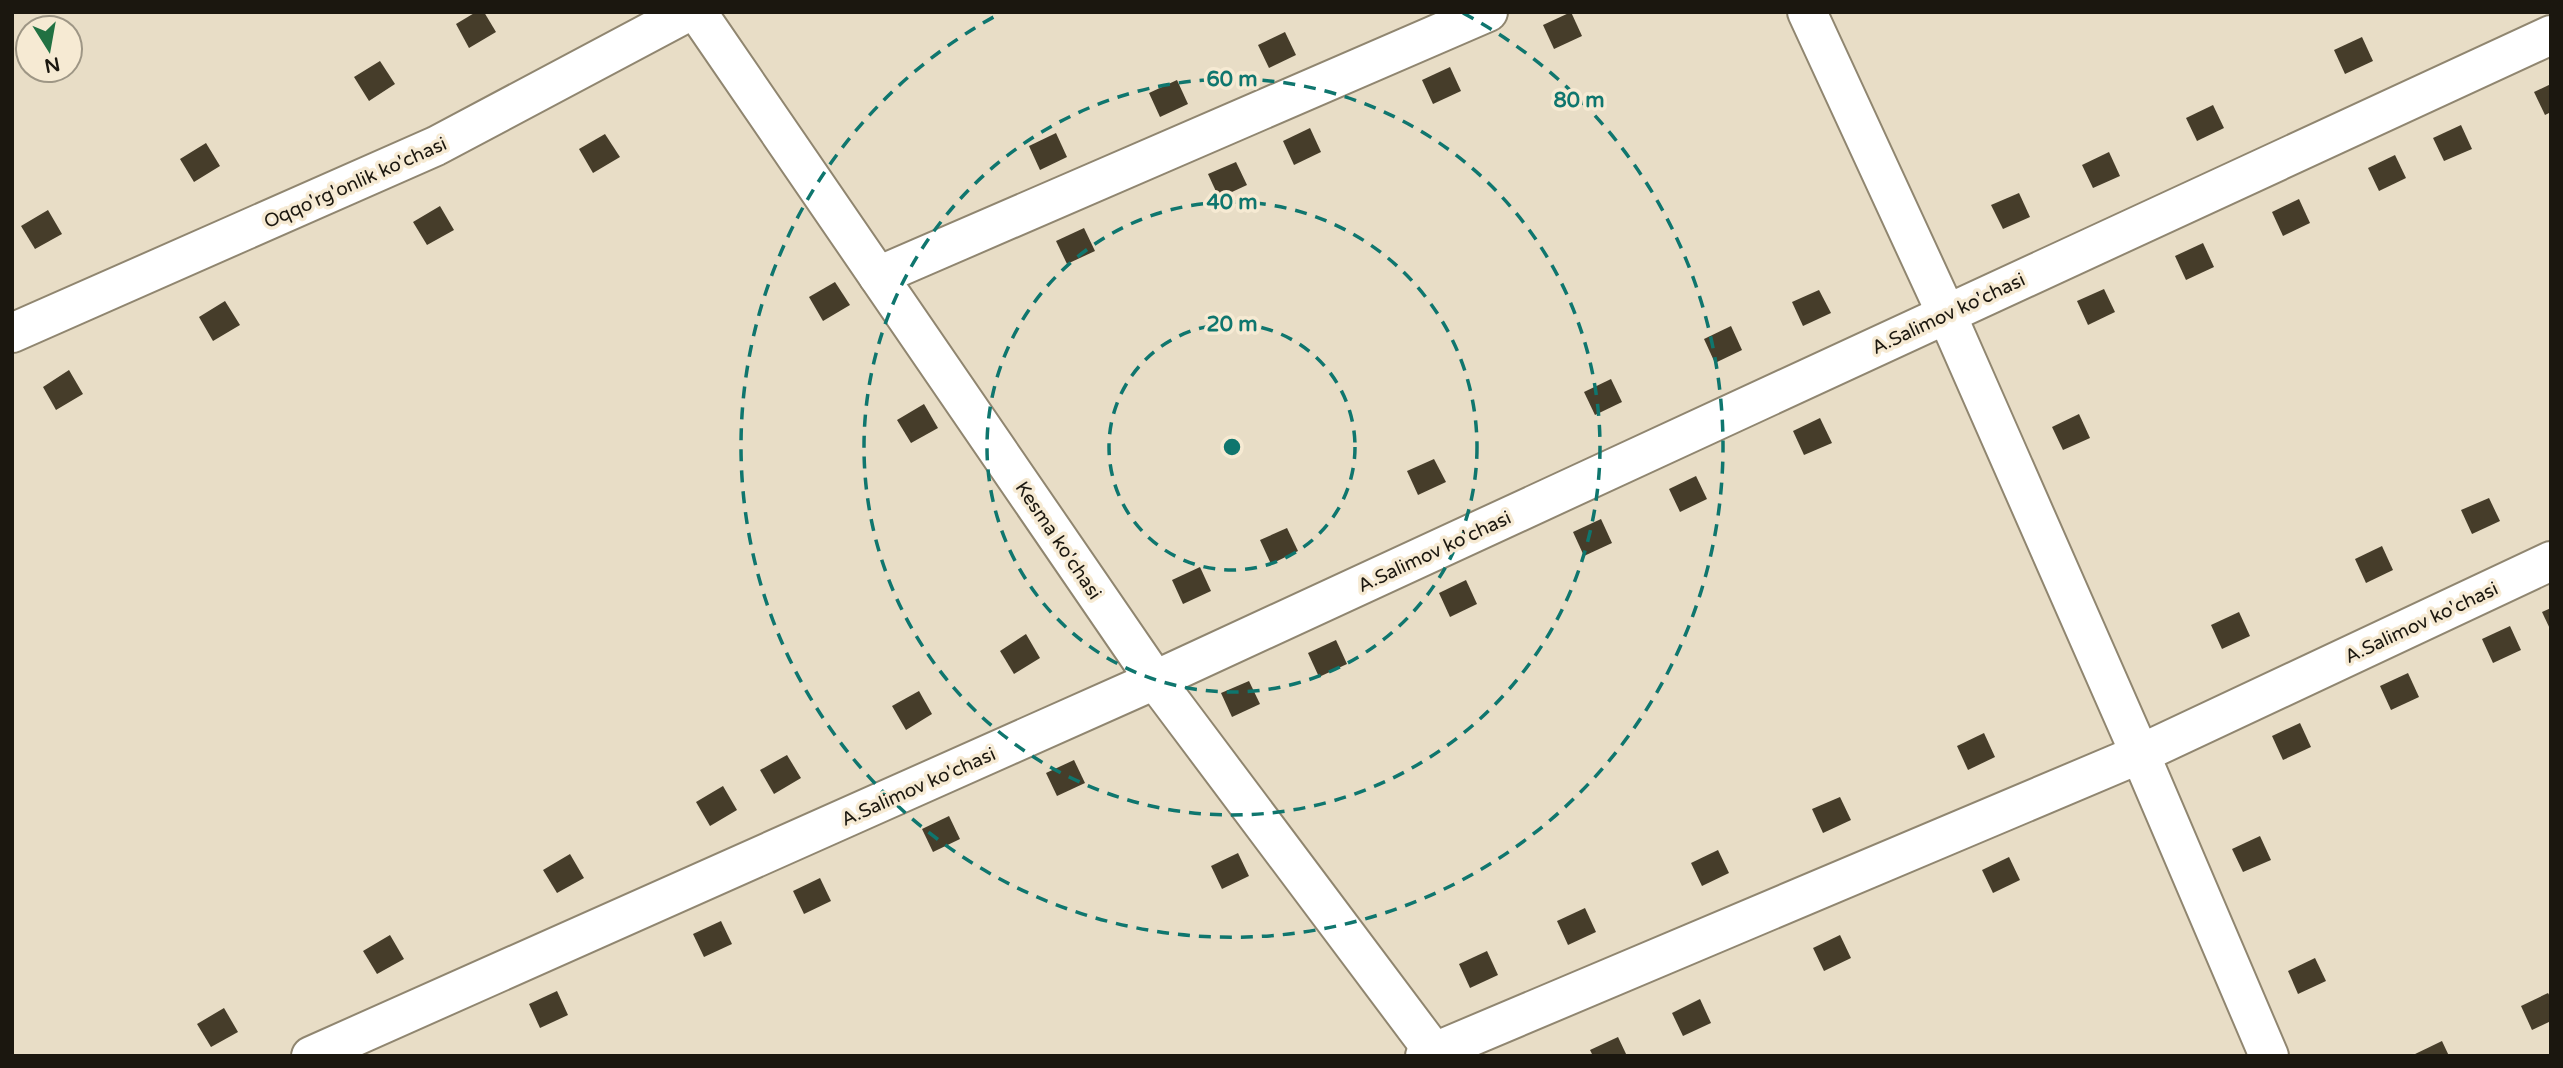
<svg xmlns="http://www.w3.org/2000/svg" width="2563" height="1068" font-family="'Varela Round',sans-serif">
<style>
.building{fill:#463d2a}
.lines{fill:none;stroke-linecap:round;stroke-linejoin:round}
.street-casing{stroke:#908670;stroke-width:42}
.secondary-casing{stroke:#908670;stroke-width:42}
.street{stroke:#fff;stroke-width:38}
.secondary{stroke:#fff;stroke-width:38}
.ring{fill:none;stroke:#0f766e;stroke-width:3.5;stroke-dasharray:12 9}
.labels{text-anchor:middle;stroke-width:7;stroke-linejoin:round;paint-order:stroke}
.street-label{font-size:19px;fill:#1b170f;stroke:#f6ead3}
.centre{fill:#0f766e;stroke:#f6ead3;stroke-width:3.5}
.ring-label{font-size:21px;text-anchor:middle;font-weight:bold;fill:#0f766e;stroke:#f6ead3;stroke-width:7;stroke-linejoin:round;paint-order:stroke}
</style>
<rect width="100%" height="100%" fill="#e8ddc6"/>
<!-- building -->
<g class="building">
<path d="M476,12h8l12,20 -27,16 -13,-24z"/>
<path d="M1571,12l11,24 -28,13 -11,-24z"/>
<path d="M1285,32l11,23 -27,13 -11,-23z"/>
<path d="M2362,37l11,24 -28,13 -11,-24z"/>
<path d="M380,61l15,23 -26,17 -15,-24z"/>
<path d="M1450,67l11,24 -28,13 -11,-24z"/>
<path d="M1177,80l11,24 -28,13 -11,-24z"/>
<path d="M2551,84v28l-6,3 -11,-23z"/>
<path d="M2213,105l11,23 -27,13 -11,-23z"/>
<path d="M2461,125l11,24 -28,12 -11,-23z"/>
<path d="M1310,128l11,24 -27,13 -11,-24z"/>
<path d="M1056,133l11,24 -27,13 -11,-24z"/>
<path d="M605,134l15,23 -27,16 -14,-24z"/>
<path d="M206,143l14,23 -26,16 -14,-23z"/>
<path d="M2109,152l11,24 -27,12 -11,-23z"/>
<path d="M2395,155l11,23 -27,13 -11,-23z"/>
<path d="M1236,162l11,23 -28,13 -11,-24z"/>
<path d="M2019,193l11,24 -27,12 -12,-24z"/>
<path d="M2299,199l11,24 -27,13 -11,-24z"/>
<path d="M440,206l14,24 -27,15 -14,-23z"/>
<path d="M48,210l14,24 -27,15 -14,-23z"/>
<path d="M1084,228l11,23 -28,13 -11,-23z"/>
<path d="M2203,243l11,24 -28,13 -11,-24z"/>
<path d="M835,282l15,23 -27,16 -14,-24z"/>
<path d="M2104,289l11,23 -27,13 -11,-24z"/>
<path d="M1819,290l12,23 -28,13 -11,-24z"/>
<path d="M225,301l15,24 -27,16 -14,-24z"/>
<path d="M1731,326l11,24 -27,13 -11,-24z"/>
<path d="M69,370l14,24 -27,16 -13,-23z"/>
<path d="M1611,379l11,23 -27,13 -11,-23z"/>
<path d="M924,404l14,24 -27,15 -14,-23z"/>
<path d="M2079,414l11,24 -27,12 -11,-23z"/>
<path d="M1820,418l12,25 -28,12 -11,-24z"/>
<path d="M1434,459l12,23 -28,13 -11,-24z"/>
<path d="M1696,476l11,23 -27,13 -11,-23z"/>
<path d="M2489,498l11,23 -28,13 -11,-24z"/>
<path d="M1601,519l11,24 -28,13 -11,-24z"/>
<path d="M1287,528l11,23 -27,13 -11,-24z"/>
<path d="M2382,546l11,24 -27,13 -11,-24z"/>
<path d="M1200,567l11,24 -28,13 -11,-24z"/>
<path d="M1466,580l11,24 -27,13 -11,-24z"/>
<path d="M2551,608v23l-9,-19z"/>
<path d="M2239,612l11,24 -28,13 -11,-24z"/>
<path d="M2510,626l11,24 -28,13 -11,-24z"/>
<path d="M1026,634l14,24 -26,16 -14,-23z"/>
<path d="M1336,640l11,24 -28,13 -11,-24z"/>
<path d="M2408,673l11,24 -28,13 -11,-24z"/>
<path d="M1249,681l11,23 -28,13 -11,-24z"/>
<path d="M919,691l13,23 -26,16 -14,-24z"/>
<path d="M2300,723l11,24 -28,13 -11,-24z"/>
<path d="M1984,733l11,24 -27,13 -11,-24z"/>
<path d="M787,755l14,23 -27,16 -14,-24z"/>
<path d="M1074,760l11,23 -28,13 -11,-23z"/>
<path d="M723,786l14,24 -27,16 -14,-24z"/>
<path d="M1840,797l11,23 -28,13 -11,-24z"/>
<path d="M949,816l11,23 -27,13 -11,-23z"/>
<path d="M2260,836l11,24 -28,12 -11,-23z"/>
<path d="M1718,850l11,23 -27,13 -11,-23z"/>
<path d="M1238,853l11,23 -27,13 -11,-23z"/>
<path d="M570,854l14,24 -27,15 -14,-23z"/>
<path d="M2009,857l11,23 -27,13 -11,-23z"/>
<path d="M820,878l11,23 -27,13 -11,-23z"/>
<path d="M1585,908l11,24 -28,13 -11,-24z"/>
<path d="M721,921l11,23 -28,13 -11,-23z"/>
<path d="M390,935l14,24 -27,15 -14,-23z"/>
<path d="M1840,935l11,23 -27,13 -11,-23z"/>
<path d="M1487,951l11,24 -28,13 -11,-24z"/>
<path d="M2315,958l11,23 -28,13 -10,-23z"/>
<path d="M557,991l11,24 -28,13 -11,-24z"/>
<path d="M2548,993l3,5v23l-19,9 -11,-24z"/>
<path d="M1700,999l11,24 -28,13 -11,-23z"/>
<path d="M224,1008l14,24 -27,15 -14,-23z"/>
<path d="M1618,1037l9,19h-34l-3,-6z"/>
<path d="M2442,1041l7,15h-38z"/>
</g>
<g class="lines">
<defs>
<g id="street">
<path d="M697,12l458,668 282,376"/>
<path d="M1807,12l139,301 194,441 411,-193"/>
<path d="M878,276l610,-264"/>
<path d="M311,1056l844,-376 1396,-645"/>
<path d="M1425,1056l715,-302 129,302"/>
</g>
<path id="secondary" d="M12,333l424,-187 252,-134"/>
</defs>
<!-- street casing -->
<use href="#street" class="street-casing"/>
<!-- secondary casing -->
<use href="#secondary" class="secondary-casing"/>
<!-- street -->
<use href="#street" class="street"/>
<!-- secondary -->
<use href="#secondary" class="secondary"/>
</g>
<!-- distance rings -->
<g class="ring">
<circle cx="1232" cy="447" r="123"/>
<circle cx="1232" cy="447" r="245"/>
<circle cx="1232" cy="447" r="368"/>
<path d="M1463 13A491 491 0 1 1 1001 13"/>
</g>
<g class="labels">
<!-- street labels -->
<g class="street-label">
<text transform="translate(355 182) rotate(-24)" y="7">Oqqo'rg'onlik ko'chasi</text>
<text transform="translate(1948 313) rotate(-25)" y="7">A.Salimov ko'chasi</text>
<text transform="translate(1059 540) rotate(56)" y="7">Kesma ko'chasi</text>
<text transform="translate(1434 551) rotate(-25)" y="7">A.Salimov ko'chasi</text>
<text transform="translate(2421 622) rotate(-25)" y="7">A.Salimov ko'chasi</text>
<text transform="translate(918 786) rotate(-24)" y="7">A.Salimov ko'chasi</text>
</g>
</g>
<circle cx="1232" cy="447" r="10" class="centre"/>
<g class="ring-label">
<text x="1232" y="86">60 m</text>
<text x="1579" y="107">80 m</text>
<text x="1232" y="209">40 m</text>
<text x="1232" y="331">20 m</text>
</g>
<!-- border -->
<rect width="2563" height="1068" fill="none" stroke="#1b170f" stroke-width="28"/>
<!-- north arrow -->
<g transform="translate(49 49) rotate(169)"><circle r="33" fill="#f6ead3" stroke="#9e9685" stroke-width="2"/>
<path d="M0-5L12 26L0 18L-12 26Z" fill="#217142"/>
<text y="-10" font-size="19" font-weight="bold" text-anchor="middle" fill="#1b170f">N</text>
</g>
</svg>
